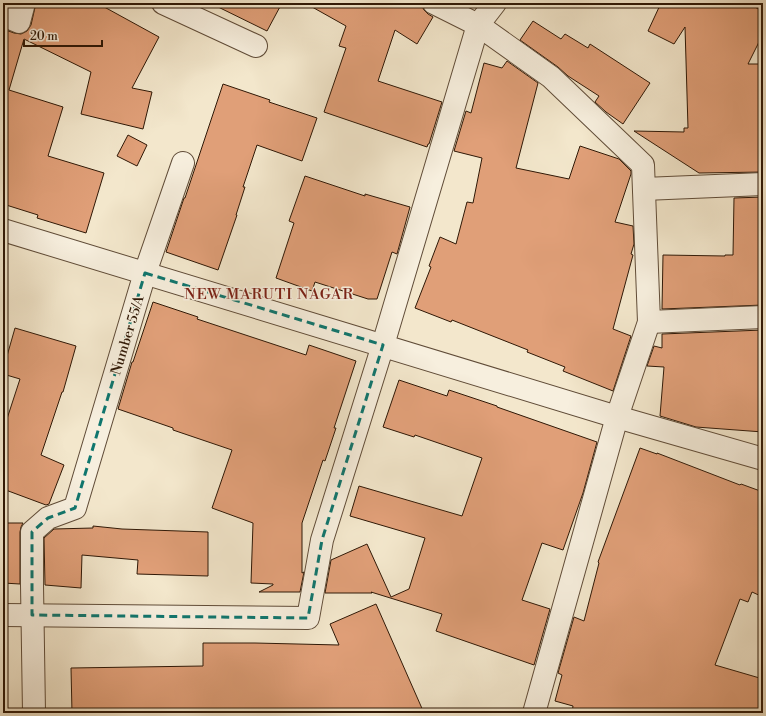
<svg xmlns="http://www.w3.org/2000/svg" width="766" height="716" font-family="'Libre Bodoni',serif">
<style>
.building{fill:#e09f78;stroke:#2f1806}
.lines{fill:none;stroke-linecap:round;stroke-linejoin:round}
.minor-casing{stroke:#604c38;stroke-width:24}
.minor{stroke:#f7efde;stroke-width:22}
.marked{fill:none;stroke:#0f766e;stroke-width:3;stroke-dasharray:8 5;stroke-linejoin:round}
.labels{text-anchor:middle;stroke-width:3;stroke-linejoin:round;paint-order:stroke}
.street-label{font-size:14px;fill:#2f1806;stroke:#f7efde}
.neighbourhood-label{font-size:15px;letter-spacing:1px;fill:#7a1f14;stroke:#f7efde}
</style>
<rect width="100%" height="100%" fill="#f3e7cc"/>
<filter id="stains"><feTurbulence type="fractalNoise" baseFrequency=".005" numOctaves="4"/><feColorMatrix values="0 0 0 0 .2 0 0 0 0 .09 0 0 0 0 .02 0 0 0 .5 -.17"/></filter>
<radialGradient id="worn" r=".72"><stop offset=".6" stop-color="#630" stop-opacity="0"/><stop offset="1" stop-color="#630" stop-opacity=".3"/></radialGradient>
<!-- building -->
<g class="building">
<path d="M36,3h61l62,34 -27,51 20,4 -9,37 -62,-15 10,-42 -67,-33 -15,51 54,17 -15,49 56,17 -18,60 -49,-15 1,-3 -35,-11v-175l11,4 7,1 6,-3 4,-6z"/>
<path d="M210,3h72l-15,28z"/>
<path d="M305,3h112l5,3 2,4 4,4 5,3 -16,27 -22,-14 -17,51 64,21 -13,42h-1l-1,3 -103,-35 22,-64 -7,-2 7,-20z"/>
<path d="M661,3h85l17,8v23l-15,30h15v108l-64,1 -65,-42 50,1v-4h4l-3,-101 -11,17 -26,-13z"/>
<path d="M533,21l28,18 4,-5 23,14 2,-4 60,39 -27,41 -17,-12 -11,-10 4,-6 -31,-20 -10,-9 -38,-27z"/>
<path d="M507,61l31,22 -22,85 53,11 11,-33 39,13 12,12v3l-16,48 18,4 1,18 -3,10 2,1 -20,74 18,7 -18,55 -50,-20 2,-4 -38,-15 1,-2 -76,-30 -1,2 -36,-14 16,-41 -2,-1 11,-29 16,7 11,-42 6,1 9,-45 -28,-7 12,-40 5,2 13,-50 18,5z"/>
<path d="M223,84l47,16 -1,2 48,16 -15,43 -45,-16 -14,42h2l-9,28h1l-19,55 -52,-18 18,-54h1z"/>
<path d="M128,135l19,10 -10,21 -20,-10z"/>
<path d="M305,176l60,20v-2l45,13 -13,47 -5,-2 -15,47h-9l-53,-17 -3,9 -36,-13 18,-55 -5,-2z"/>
<path d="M763,197v108l-101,4 1,-54 62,1v-1h8l1,-57z"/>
<path d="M153,302l45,15 -1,2 109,36 3,-10 47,16 -22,67h2l-11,33 -2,-1 -21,63v50l2,-1 -4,20h-41l14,-7v-1l-22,-1 2,-60 -41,-15 20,-58 -59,-20v-2l-55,-19 14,-47h1z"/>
<path d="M15,328l61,18 -13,46h-1l-21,63 23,10 -15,39 -3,1 -43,-16v-58l17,-52 -17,-5v-4z"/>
<path d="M763,330v102l-67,-5 -36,-11 4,-49 -17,-1 7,-20 8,2v-14z"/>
<path d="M399,380l48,16 2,-6 48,16v1l100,35 -14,51 -20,57 -21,-7 -20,57 28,9 -16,56 -98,-34 6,-17 -71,-22 1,1h-47l6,-33 36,-16 24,53 18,-8 16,-51 -75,-22 9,-30 103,30 20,-58 -67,-23 -1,2 -31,-10z"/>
<path d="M640,448l17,6v-1l83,32 1,-1 22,8v105l-11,-5 -4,10 -8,-3 -25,66 48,14v34h-191l1,-7 -18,-5 7,-26 -4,-2 16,-56 10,4 15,-58 -1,-1z"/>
<path d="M3,523h20l-2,4 -1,5v52l-17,-1z"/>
<path d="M93,526l29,3 86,3v44l-71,-2 1,-14 -56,-5 -1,33 -36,-3 -1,-47 10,-9 39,-1z"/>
<path d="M376,604l48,109h-352l-1,-45 132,-2v-23h52l84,2 -9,-21z"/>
</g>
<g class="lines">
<defs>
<g id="minor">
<path d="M163,3l93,43"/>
<path d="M434,3l44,22 73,52 92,88 6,157 -32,95 -83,296"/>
<path d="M3,15l16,7 5,-19"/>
<path d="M644,189l119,-5"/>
<path d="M3,230l614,187 146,42"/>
<path d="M649,322l114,-5"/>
<path d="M3,615l305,3 14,-78 61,-195 95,-320 17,-22"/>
<path d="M34,713l-2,-128v-53l16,-14 27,-10 70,-235 38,-110"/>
</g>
</defs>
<!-- minor casing -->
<use href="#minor" class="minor-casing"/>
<!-- minor -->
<use href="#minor" class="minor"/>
</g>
<!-- marked area -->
<path class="marked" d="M145,273l238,72 -61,195 -14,78 -276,-3v-83l16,-14 27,-10z"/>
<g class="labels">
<!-- street labels -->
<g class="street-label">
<text transform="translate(127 335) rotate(-73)" y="5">Number 55/A</text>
</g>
<!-- neighbourhood labels -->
<g class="neighbourhood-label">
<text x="269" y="299">NEW MARUTI NAGAR</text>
</g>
</g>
<!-- margin -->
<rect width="766" height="716" fill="none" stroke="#f3e7cc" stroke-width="16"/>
<rect x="4" y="4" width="758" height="708" fill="none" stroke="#2f1806" stroke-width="2"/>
<rect x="8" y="8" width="750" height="700" fill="none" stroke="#2f1806"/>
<!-- scale -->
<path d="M24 40v6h78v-6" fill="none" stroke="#2f1806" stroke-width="2"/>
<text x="30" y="40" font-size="12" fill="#2f1806" stroke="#f7efde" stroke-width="3" paint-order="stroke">20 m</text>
<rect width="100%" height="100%" filter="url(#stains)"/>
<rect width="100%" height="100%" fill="url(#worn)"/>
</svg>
